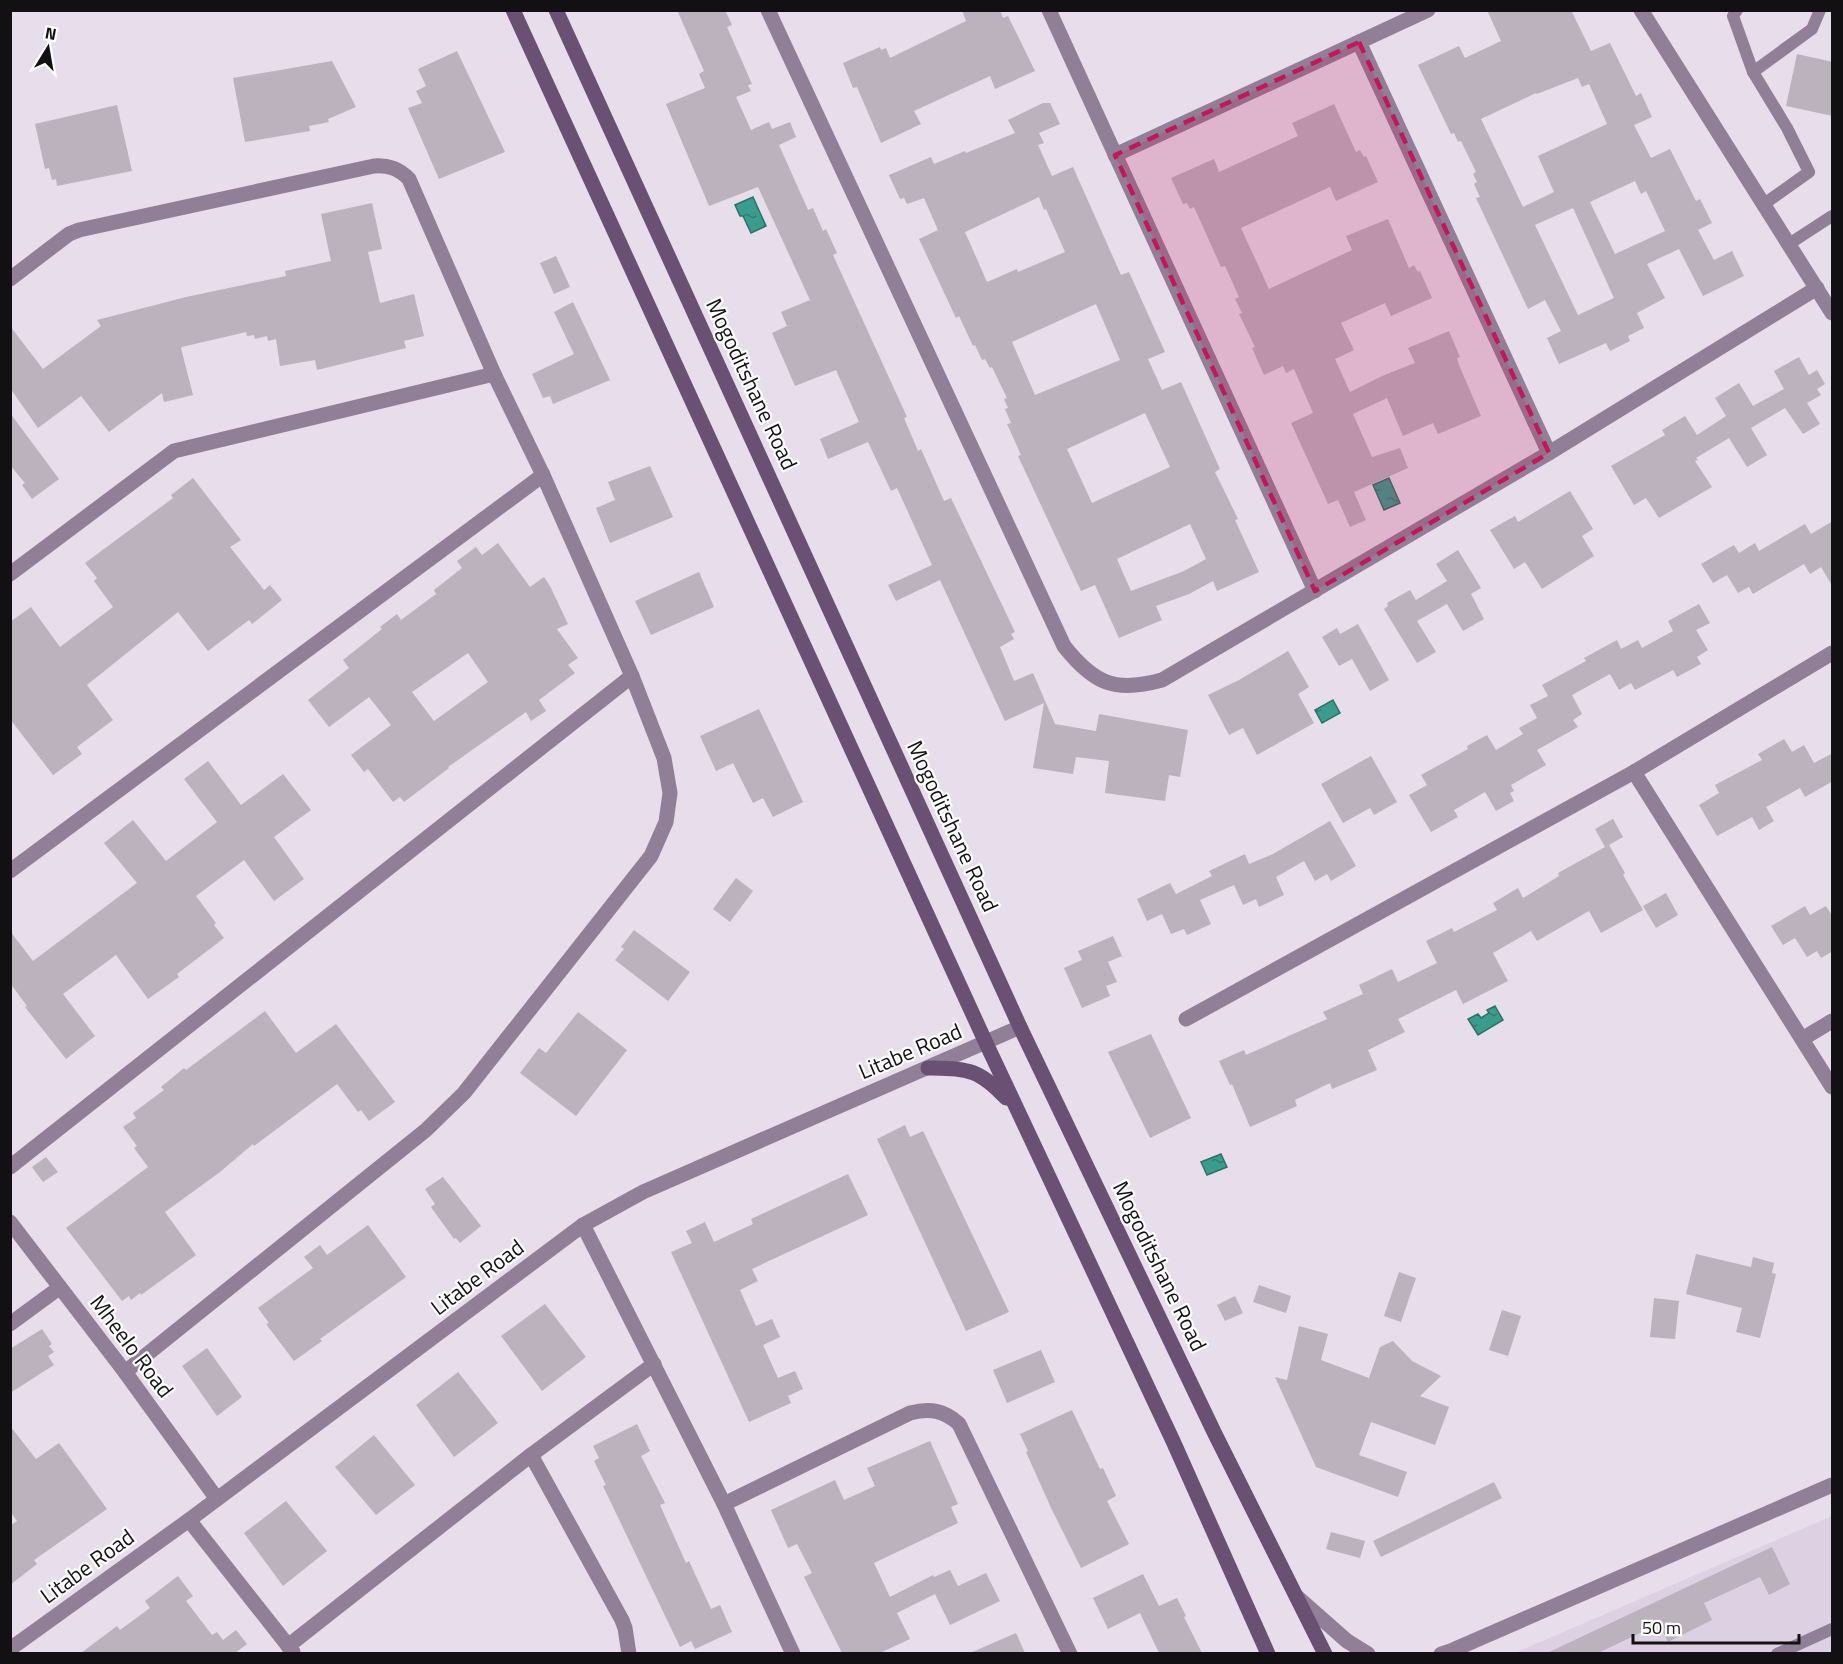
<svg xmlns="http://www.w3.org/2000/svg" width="1843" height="1664" font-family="'Titillium Web',sans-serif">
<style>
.built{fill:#ded0e3}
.water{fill:url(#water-ripples);stroke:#2e7269;stroke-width:1.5}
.building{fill:#bbb2be;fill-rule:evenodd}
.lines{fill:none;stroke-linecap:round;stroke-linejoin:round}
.service{stroke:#917f97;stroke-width:12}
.minor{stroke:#917f97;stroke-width:15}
.secondary{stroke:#6a5073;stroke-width:15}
.marked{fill:#c2185b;fill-opacity:0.2;stroke:#c2185b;stroke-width:4.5;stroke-dasharray:12 8;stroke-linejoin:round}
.labels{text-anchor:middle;stroke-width:4.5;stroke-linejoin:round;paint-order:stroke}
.street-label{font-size:22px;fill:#131014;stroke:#fff}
</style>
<defs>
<pattern id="water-ripples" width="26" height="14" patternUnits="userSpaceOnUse" patternTransform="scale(1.5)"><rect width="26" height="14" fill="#399c8d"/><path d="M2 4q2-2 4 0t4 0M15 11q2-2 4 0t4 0" fill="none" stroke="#2f7e72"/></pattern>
</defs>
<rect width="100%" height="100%" fill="#e7ddeb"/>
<!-- built -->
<path class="built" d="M1832,1516v137h-317z"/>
<!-- water -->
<g class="water">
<path d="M753,197l13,29 -15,7 -8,-17h-3l-5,-11z"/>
<path d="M1389,478l11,25 -16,7 -11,-25z"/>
<path d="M1333,700l7,13 -18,10 -7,-13z"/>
<path d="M1495,1006l8,14 -25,15 -10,-16 10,-5 3,4 8,-5 -2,-3z"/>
<path d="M1221,1154l6,13 -20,8 -6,-13z"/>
</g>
<!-- building -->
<g class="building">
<path d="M677,10h48l7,15 -5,2 25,57 -4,1 3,6 -15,6 15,33 18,-8 3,7 18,-7 6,15 -17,8 17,38 12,27 5,-2 10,23 3,-2 11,24 -4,2 74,162 -3,1 14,33 3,-2 23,52 7,-3 64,134 -4,2 3,5 -14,8 14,34 19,-8 22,51 41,7 3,-17 89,16 -8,47 -11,-2 -4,26 -60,-8 4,-32 -33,-4 -3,17 -40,-6 11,-65 -39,18 -65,-141 -44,21 -8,-16 44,-20 -35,-77 -6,3 -23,-49 -40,17 -8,-20 39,-17 -23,-52 -41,16 -23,-53 15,-7 -6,-14 29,-12 -52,-113 -49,19 -43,-102 39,-16 -6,-14 5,-3z"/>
<path d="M962,10h38l3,8 5,-2 27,55 -40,18 -5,-13 -76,35 7,13 -40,19 -24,-56 -4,1 -10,-25 37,-16 1,3 5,-2 4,10 76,-37z"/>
<path d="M1487,10h84l20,41 19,-8 26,53 5,-3 11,24 -18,8 17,33 19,-9 26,52 4,-2 12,24 -14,7 16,30 18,-9 12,25 -41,20 -24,-47 -32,15 18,34 -28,15 7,15 -16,8 2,5 -20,10 -4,-8 -47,21 -12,-26 14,-7 -16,-31 -17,9 -52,-111 4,-1 -6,-13 3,-2 -4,-8 3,-2 -15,-31 -3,1 -4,-9 -3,1 -33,-69 41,-19 6,12 36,-17zM1578,78l4,9 7,-3 18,40 -69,32 16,36 -31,15 -42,-88 55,-26 1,1zM1635,181l6,13 5,-3 19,40 -50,23 -25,-52zM1573,208l41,90 -36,17 -43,-90z"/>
<path d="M457,51l48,101 -66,27 -31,-71 14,-5 -6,-12 10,-5 -8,-17z"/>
<path d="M1797,54l36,8v54l-47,-10z"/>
<path d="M332,61l24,46 -28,12 1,3 -20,4 1,5 -65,11 -12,-64z"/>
<path d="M1043,103h7l10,21 -21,9 5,10 -6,2 14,31 21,-9 48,108 8,-3 36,80 -17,7 14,31 19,-8 39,87 -5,3 23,47 -3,1 24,52 -42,19 -4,-10 -24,13 -33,12 6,14 -43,18 -24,-53 -14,6 -63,-135 3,-1 -14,-31 4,-1 -6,-14 3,-1 -4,-9 3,-1 -15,-31 -2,1 -5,-9 -3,1 -7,-15 -2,1 -14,-30 -3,2 -37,-79 19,-9 -14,-32 -17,6 -3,-6 -4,1 -11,-24 42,-18 3,7 31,-13 1,2 49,-20 -7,-13zM1039,197l5,13 2,-1 19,43 -47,20 -1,-3 -30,13 -22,-50zM1096,304l24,56 -85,35 -23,-53zM1145,413l25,54 -78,36 -25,-54zM1190,524l16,35 -22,12 -53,20 -14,-32z"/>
<path d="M1334,104l22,48 4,-2 4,7 2,-1 12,26 -42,19 -6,-14 -89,41 28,61 83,-39 -6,-14 42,-17 21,49 5,-3 4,7 2,-1 12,27 -41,18 -6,-13 -44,20 13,27 -19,9 15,33 32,-16 33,-13 -7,-15 41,-17 11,26 -3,1 2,7 22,51 -43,18 -5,-11 -30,13 -16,-38 -34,16 19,43 28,-9 8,20 -54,24 12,28 -16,7 -12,-27 -10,4 -37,-81 22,-10 -19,-44 -8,4 -3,-7 -19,9 -12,-27 3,-1 -16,-33 3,-1 -7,-14 4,-2 -14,-31 -4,1 -27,-60 -4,2 -3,-6 -4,1 -12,-26 43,-19 5,13 79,-36 -6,-13z"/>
<path d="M117,105l15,66 -75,15 -1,-7 -4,1 -3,-12 -4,1 -10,-45z"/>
<path d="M372,203l10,46 -14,3 12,51 34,-9 10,42 -20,5 2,7 -89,22 -2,-10 -35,6 -4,-27 -8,2 -1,-5 -12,3 -1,-4 -7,1 -1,-4 -64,15 -1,1 12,47 -29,7 -2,-9 -53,39 -28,-36 -43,32 -28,-40v-62l33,43 58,-43 -4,-6 89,-23 100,-21 -1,-5 46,-10 -10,-47z"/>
<path d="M556,256l14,31 -16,7 -14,-31z"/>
<path d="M573,302l37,78 -57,24 -3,-8 -7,2 -11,-24 42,-20 -20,-42z"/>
<path d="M1799,357l10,18 8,-5 8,14 -8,5 4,6 -14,8 13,21 -17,10 -18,-26 -34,20 16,27 -20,12 -18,-29 -33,20 2,2 -3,1 17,26 -53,31 -13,-20 -12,7 -23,-39 54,-31 -3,-5 23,-14 12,19 29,-19 -11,-18 24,-15 14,23 31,-17 -10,-18z"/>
<path d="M10,413l49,66 -27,20 -10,-14 3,-2 -15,-18z"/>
<path d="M650,466l23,51 -63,26 -14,-35 19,-8 -7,-18z"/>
<path d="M193,478l48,62 -11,7 34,43 6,-5 12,15 -30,24 -3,-4 -41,31 -30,-39 -91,73 26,35 -36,27 5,7 -29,21 -43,-56v-97l21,-15 29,40 53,-40 -19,-26 3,-3 -12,-15 88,-65 -2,-3z"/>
<path d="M1570,491l23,38 -11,7 12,20 -52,33 -17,-27 -11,7 -24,-39 25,-14 3,6z"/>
<path d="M1833,521v66l-12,-20 -11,7 -6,-10 -51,30 -4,-7 -11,6 -11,-18 -14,8 -12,-19 33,-19 5,8 16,-10 4,8 46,-27 6,10z"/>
<path d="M498,543l32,44 14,-10 6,9 18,38 -11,5 21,29 -10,7 7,8 -36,27 7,11 -15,10 -5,-9 -78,55 1,1 -45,34 -4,-5 -7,5 -25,-33 -4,3 -13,-17 40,-30 -22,-28 -40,30 -21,-27 41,-32 -6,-8 39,-31 -2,-2 17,-13 4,6 35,-26 -2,-4 28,-22 -5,-7 19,-14 6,8zM468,653l20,29 -54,39 -22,-29z"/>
<path d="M1458,550l23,38 -10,6 13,25 -21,12 -16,-27 -30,17 19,31 -19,11 -33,-54 4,-3 -1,-3 23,-13 6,10 31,-19 -11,-17z"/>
<path d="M699,572l15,35 -63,28 -16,-34z"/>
<path d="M1699,604l11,19 -14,7 12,20 -11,7 4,7 -24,13 -4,-7 -38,20 -4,-7 -12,7 -9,-16 -38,21 10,19 -9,6 5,7 -41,23 9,15 -35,20 3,6 -4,2 4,8 -18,10 -11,-19 -31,18 4,7 -27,15 -22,-37 18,-10 -6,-10 47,-26 -1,-3 20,-11 9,15 27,-16 -4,-6 18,-10 -7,-13 18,-9 -6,-11 44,-24 -2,-3 33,-18 4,9 17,-9 4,8 31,-17 -5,-10z"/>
<path d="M1358,624l31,56 -19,11 -18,-32 -13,7 -17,-29 15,-9 3,6z"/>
<path d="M1288,651l21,36 -11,7 16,29 -57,32 -14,-27 -14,7 -21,-40 31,-15z"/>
<path d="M759,709l44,93 -30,15 -10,-19 -10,5 -20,-40 -17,8 -16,-35z"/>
<path d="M1784,739l8,13 12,-7 10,18 19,-10v28l-28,16 -5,-9 -34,19 8,14 -15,9 -7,-13 -35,19 -18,-31 20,-12 -4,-8 47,-25 -4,-6z"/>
<path d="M1371,756l26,46 -23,13 -4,-7 -27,15 -22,-39z"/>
<path d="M208,761l33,44 42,-31 28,36 -37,27 30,42 -30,22 -30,-41 -48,36 20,27 -2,2 10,13 -47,36 2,3 -31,22 -32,-44 -53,39 32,42 -29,23 -41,-52 2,-1 -17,-23v-52l23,30 104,-78 -33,-40 29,-23 33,41 51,-39 -33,-43z"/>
<path d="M1613,819l10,18 -14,8 16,28 -2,2 20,35 -42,23 -12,-22 -52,30 -6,-10 -38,22 15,28 -45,23 -7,-14 -58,29 7,13 -37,18 9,20 -45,19 -2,-6 -35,17 2,6 -47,21 -18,-43 -2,1 -11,-24 25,-11 2,5 81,-36 -4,-7 40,-18 -4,-9 33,-16 6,13 39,-19 -11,-22 26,-13 2,4 43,-22 -4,-7 25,-15 5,10 36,-22 -1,-3 47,-26 -10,-18z"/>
<path d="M1330,821l26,45 -25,15 -4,-7 -12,7 -11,-20 -28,16 8,18 -25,12 -3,-8 -13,6 -9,-20 -34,15 11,24 -24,11 -3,-6 -13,5 -9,-20 -15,7 -10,-22 33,-16 6,11 36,-18 -3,-5 36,-17 4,10 24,-10z"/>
<path d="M736,878l17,13 -23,31 -17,-13z"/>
<path d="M1666,893l12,22 -22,13 -13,-22z"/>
<path d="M1805,906l5,9 16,-9 7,11v34l-12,7 -4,-7 -10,6 -12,-19 -12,7 -12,-19z"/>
<path d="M634,930l56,42 -22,29 -53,-41 9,-11 -3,-2z"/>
<path d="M1113,936l9,20 -14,6 9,20 -11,4 4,10 -28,12 -18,-40 18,-8 -4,-9z"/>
<path d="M265,1011l31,42 40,-29 59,78 -26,19 -8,-11 -3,2 -21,-28 -83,62 -1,-2 -33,28 -55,40 31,43 -55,40 -1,-2 -9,7 -2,-4 -7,5 -56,-73 82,-61 -14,-19 3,-2 -14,-19 13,-9 -3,-5 31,-23 -3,-3 23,-19 2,2z"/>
<path d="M578,1012l49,38 -51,66 -56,-43 19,-25 7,5z"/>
<path d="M1151,1034l40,84 -41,20 -42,-86z"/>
<path d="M905,1125l5,12 13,-6 86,181 -43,19 -89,-192z"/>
<path d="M46,1157l12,15 -15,10 -11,-15z"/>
<path d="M848,1174l20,41 -116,54 6,12 -18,9 16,36 16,-7 8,18 -17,8 15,33 17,-7 8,18 -15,7 3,7 -42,19 -78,-170 21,-9 -6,-12 19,-9 9,20 39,-18 -2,-5z"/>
<path d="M443,1177l38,49 -21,17 -4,-5 -2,1 -23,-32 4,-3 -10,-15z"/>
<path d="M368,1225l38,52 -86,62 2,2 -28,20 -28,-37 3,-1 -11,-15 55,-40 -9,-11 16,-12 7,10z"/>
<path d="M1696,1254l55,13 2,-10 21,6 -2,10 4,1 -16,64 -24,-6 6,-24 -56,-14z"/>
<path d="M1399,1272l17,6 -15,44 -17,-6z"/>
<path d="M1259,1285l32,11 -5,17 -33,-11z"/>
<path d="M1235,1296l8,17 -18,8 -8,-16z"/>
<path d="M1654,1298l25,3 -4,38 -25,-2z"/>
<path d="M545,1304l41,53 -44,34 -41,-55z"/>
<path d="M1502,1310l19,6 -13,40 -19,-6z"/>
<path d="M1299,1326l29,8 -7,26 48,18 11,-31 13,-6 19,20 29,15 -21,20 29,11 -14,38 -64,-23 -12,33 48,17 -9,25 -82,-30 -41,-90 12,3z"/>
<path d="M42,1329l10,15 -3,2 5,6 -6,4 6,9 -44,28v-44z"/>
<path d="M207,1348l35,49 -25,19 -35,-50z"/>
<path d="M1041,1350l14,32 -48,21 -14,-33z"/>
<path d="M458,1372l40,51 -44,34 -38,-52z"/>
<path d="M1072,1410l28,59 3,-1 13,28 -9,5 22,43 -48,24 -29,-58 -26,-58 2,-1 -8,-17z"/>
<path d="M637,1424l13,27 -9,5 24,47 -5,2 26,58 3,-2 22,48 9,-4 12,27 -37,17 -4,-8 -11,6 -77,-161 3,-1 -12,-24 5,-3 -6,-12z"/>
<path d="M10,1426l26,33 23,-16 48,66 -73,51 3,4 -27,21v-59l7,-5 -7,-10z"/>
<path d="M374,1435l41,50 -39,30 -41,-48z"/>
<path d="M930,1441l28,63 -7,3 7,16 -84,40 16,34 43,-22 1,2 16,-7 8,16 28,-13 14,28 -50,24 -15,-31 -38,19 13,26 -30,14h-38l-38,-76 8,-4 -15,-29 -9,4 -17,-38 64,-30 9,20 31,-14 -8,-18z"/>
<path d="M1494,1482l8,16 -121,59 -8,-16z"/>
<path d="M286,1501l41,50 -44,35 -39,-53z"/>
<path d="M1331,1532l34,9 -5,17 -34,-9z"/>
<path d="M1772,1547l18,37 -21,11 -9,-18 -56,26 8,17 -44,22 -9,-18 -61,29h-51z"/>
<path d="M1143,1574l16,32 18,-8 9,18 -2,1 18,36h-43l-19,-40 -32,16 -15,-31z"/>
<path d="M178,1576l15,20 -7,5 26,34 5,-3 6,8 13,-10 11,14 -12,9h-154l36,-27 3,4 30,-22 -5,-7z"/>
<path d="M1016,1633l9,20h-55z"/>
</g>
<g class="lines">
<!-- service -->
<g class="service">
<path d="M1737,10l-4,6 20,56 34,56 22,44 -45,32"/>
<path d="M1753,72l59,-43 8,-19"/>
<path d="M1789,244l43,-28"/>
<path d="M1777,1654l55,-25"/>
</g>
<!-- minor -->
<g class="minor">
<path d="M768,10l296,636c30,38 51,47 98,34l387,-227 268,-165"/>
<path d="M1049,10l266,581"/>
<path d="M1641,10l191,303"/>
<path d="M1359,42l190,411"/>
<path d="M1115,155l313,-145"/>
<path d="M10,279l59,-45 10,-4 295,-64c14,-1 24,2 35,13l85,195 49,101 89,201 32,82 6,35 -4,29 -15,34 -187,237 -38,37 -301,242"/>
<path d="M10,574l164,-123 320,-77"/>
<path d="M1634,772l198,315"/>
<path d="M10,871l533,-396"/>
<path d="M1186,1019l448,-247 198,-119"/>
<path d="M1802,1039l30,-18"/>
<path d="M10,1167l622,-491"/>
<path d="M10,1222l115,150 92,127"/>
<path d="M583,1225l141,279 69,150"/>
<path d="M10,1324l49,-36"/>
<path d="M531,1455l91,165 3,8 4,26"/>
<path d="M724,1504l186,-91c20,-5 34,-3 49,11l111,230"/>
<path d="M189,1520l104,132"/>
<path d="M1297,1597l50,44 21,13"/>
<path d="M288,1646l243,-191 123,-91"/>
<path d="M10,1649l179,-129 394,-295 60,-33 377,-165"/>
<path d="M1441,1654l12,-4 379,-165"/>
</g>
<!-- secondary -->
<g class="secondary">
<path d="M513,10l473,1033 187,398 95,213"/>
<path d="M556,10l464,1017 195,407 110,220"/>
<path d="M928,1068c40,1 50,0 78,30"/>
</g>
</g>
<!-- marked area -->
<path class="marked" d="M1359,42l190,411 -234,138 -200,-436z"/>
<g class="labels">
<!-- street labels -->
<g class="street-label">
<text transform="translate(752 384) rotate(65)" y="8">Mogoditshane Road</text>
<text transform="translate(953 826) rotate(65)" y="8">Mogoditshane Road</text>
<text transform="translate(910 1051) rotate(-23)" y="8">Litabe Road</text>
<text transform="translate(1160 1266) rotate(64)" y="8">Mogoditshane Road</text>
<text transform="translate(477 1277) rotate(-37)" y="8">Litabe Road</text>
<text transform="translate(132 1346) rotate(53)" y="8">Mheelo Road</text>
<text transform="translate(87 1566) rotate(-36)" y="8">Litabe Road</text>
</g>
</g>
<!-- border -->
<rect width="1843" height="1664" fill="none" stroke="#131014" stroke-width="24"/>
<!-- north arrow -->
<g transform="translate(48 48) rotate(11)" stroke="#ffffff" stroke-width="4.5" paint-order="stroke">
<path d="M0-4.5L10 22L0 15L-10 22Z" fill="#131014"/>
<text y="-9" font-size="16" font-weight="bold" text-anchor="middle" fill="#131014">N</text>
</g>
<!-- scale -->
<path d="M1633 1634v9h166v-9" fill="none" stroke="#131014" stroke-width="3"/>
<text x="1642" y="1634" font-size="18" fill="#131014" stroke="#ffffff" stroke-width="4.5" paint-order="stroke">50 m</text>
</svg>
